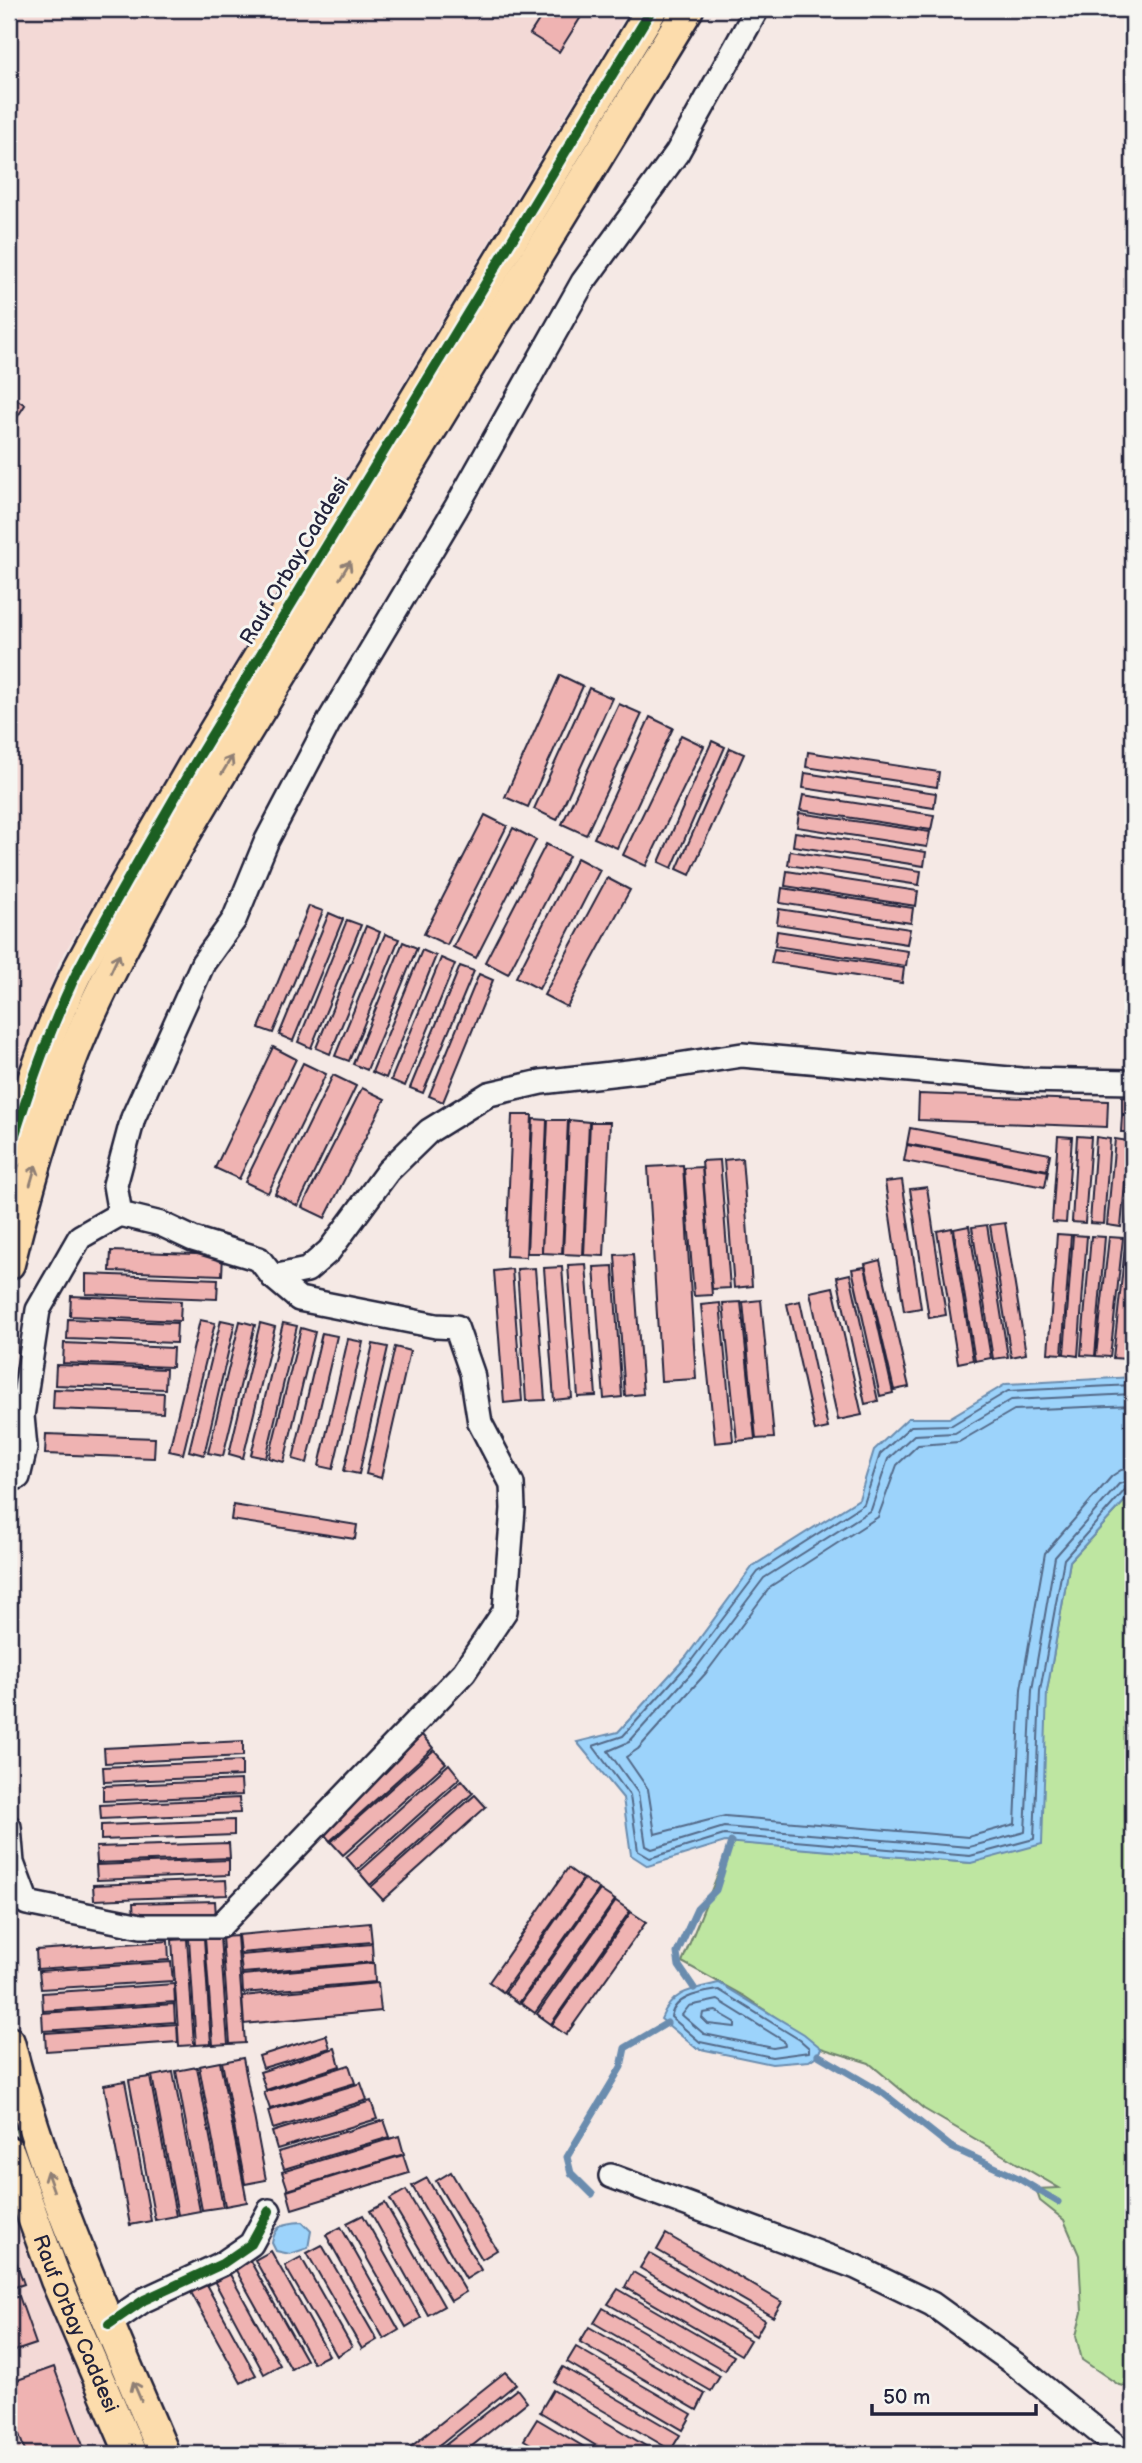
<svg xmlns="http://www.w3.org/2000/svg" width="1142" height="2463" font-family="'Balsamiq Sans',sans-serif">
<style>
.built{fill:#f3d9d6}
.green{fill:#bee6a1;stroke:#70846e;stroke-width:2}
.water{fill:#9cd3fb;stroke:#6b8cae;stroke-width:2}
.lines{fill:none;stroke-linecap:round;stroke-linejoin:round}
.shore{stroke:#536988;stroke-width:2}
.stream{stroke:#6b8cae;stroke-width:7}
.building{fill:#efb3b2;stroke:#22223b;stroke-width:2}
.minor-casing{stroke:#22223b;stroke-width:28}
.major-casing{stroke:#22223b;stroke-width:35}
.minor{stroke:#f6f6f2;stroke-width:23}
.major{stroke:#fcdcac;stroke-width:30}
.cycleway-casing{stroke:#f6f6f2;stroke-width:15}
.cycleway{stroke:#1b5e20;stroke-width:10}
.oneway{stroke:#8f7f74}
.labels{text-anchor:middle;stroke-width:6;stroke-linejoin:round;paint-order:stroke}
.street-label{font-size:21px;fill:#22223b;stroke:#f6f6f2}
</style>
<rect width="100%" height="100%" fill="#f5e9e5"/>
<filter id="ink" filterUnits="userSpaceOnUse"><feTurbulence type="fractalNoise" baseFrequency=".0143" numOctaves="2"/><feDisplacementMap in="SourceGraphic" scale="14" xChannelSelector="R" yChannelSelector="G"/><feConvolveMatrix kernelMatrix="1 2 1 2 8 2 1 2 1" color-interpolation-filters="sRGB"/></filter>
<g filter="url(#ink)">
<!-- built -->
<g class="built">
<path d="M9,9h621l-371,613 -200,340 -50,148z"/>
<path d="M9,2163l107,291h-107z"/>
</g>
<!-- green -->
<g class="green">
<path d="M1133,1492v896l-14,-3 -37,-25 -6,-24 6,-24 -3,-57 -15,-35 -24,-19 -4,-12 23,-1 -135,-79 -55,-46 -48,-15 -77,-52 -62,-34 49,-120 240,21 76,-172 23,-130z"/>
<path d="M9,2093l32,99 108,262h-4l-122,-299 -14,-47z"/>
</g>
<!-- water -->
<g class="water">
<path d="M1133,1377v115l-63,69 -23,130 -5,153 -71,19 -246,-21 -77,24 -17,-11 -8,-57 -46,-56 41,-10 68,-75 67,-91 106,-67 15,-49 34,-32h41l57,-34z"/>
<path d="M719,1983l85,51 17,14 -3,7 -9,6 -37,3 -76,-16 -35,-29c11,-28 31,-30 58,-36z"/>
<path d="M302,2222l9,9 -3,17 -18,6 -14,-3 -4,-8c3,-19 13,-20 30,-21z"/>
</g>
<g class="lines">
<!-- shore -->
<g class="shore">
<path d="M1133,1385l-125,6 -56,34 -41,1 -31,28 -16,50 -106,68 -67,89 -68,75 -30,10 37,50 8,55 12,7 74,-23 246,21 64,-17 6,-148 24,-132 61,-69 8,-2"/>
<path d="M1133,1394l-122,6 -56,33 -41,2 -26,24 -17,51 -107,68 -67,89 -68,75 -21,9 30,42 8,53 6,3 72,-22 245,20 56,-15 7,-142 23,-133 64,-73 14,-5"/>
<path d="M1133,1405l-119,5 -55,32 -41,3 -21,20 -19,52 -107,69 -65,87 -68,76 -12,8 22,32 7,45 70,-18 243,21 47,-13 6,-135 24,-136 67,-77 9,-6 12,-2"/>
<path d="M719,1990l81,50 9,8v4l-37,5 -72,-15 -29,-25c3,-21 30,-24 48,-27z"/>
<path d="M718,2000l66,41 1,5 -12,2 -69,-14 -22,-19 7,-9z"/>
<path d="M716,2011l19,11v5l-27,-3 -6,-6 1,-5z"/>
</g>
<!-- stream -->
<g class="stream">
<path d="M694,1988l-15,-22 -2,-13 20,-44 19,-19 15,-48"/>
<path d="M818,2055l65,38 68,54 67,31 40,24"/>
<path d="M592,2194l-21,-21 -4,-16 54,-90 4,-19 42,-25"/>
</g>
</g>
<!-- building -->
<g class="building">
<path d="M546,9h40l-27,43 -29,-18z"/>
<path d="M9,394l16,11 -16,25z"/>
<path d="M560,675l23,11 -55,121 -23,-10z"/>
<path d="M589,688l23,10 -55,122 -23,-11z"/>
<path d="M619,704l23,10 -56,121 -24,-11z"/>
<path d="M650,717l23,11 -56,120 -23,-10z"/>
<path d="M681,735l23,11 -58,120 -23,-11z"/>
<path d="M712,741l13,6 -53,121 -13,-6z"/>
<path d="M730,748l14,6 -54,121 -13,-6z"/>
<path d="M808,752l131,20 -2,15 -131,-20z"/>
<path d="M805,773l131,20 -2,15 -131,-20z"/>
<path d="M803,795l131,20 -3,15 -131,-20z"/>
<path d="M799,813l131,19 -3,15 -130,-20z"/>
<path d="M485,815l22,11 -60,119 -23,-11z"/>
<path d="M513,828l23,12 -60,118 -23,-11z"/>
<path d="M795,832l131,20 -2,14 -131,-20z"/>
<path d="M546,844l23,12 -61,118 -23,-12z"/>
<path d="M790,851l131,20 -2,14 -131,-20z"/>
<path d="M577,858l23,12 -61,119 -23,-12z"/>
<path d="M787,871l131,20 -2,15 -131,-20z"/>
<path d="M607,878l23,12 -63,117 -23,-12z"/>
<path d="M782,888l131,20 -2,15 -131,-20z"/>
<path d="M309,906l14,5 -50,122 -14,-5z"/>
<path d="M779,909l131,20 -3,15 -130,-20z"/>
<path d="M329,913l14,6 -50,122 -14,-6z"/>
<path d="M347,920l14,5 -50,123 -13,-6z"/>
<path d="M366,926l14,6 -50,122 -14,-6z"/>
<path d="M777,931l131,20 -2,15 -131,-20z"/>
<path d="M385,934l14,5 -50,122 -14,-5z"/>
<path d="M403,942l14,6 -50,122 -14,-6z"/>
<path d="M774,949l130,19 -2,15 -131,-20z"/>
<path d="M422,950l14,6 -50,122 -14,-6z"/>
<path d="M441,958l14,6 -50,122 -14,-6z"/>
<path d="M460,966l14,5 -51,122 -13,-5z"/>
<path d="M479,974l14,6 -50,122 -14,-6z"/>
<path d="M273,1047l23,12 -57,120 -24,-11z"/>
<path d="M303,1063l23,11 -58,119 -23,-11z"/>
<path d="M333,1075l23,11 -58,120 -23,-12z"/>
<path d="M362,1088l23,11 -60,119 -23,-11z"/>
<path d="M919,1094l189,7 -1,26 -189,-7z"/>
<path d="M1122,1097l11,1v16h-11z"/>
<path d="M512,1115h20l-6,142 -20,-1z"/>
<path d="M1122,1116h11v16h-12z"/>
<path d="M533,1119l14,1 -5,133h-15z"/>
<path d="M548,1120h20l-6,134 -20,-1z"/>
<path d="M569,1120l20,2 -6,133 -20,-1z"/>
<path d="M590,1122h20l-6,134 -20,-1z"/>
<path d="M910,1128l140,26 -3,16 -140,-26z"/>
<path d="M1058,1136l14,1 -6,86 -14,-1z"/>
<path d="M1077,1136l14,1 -6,86 -13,-1z"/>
<path d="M1096,1137l14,2 -6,85 -14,-1z"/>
<path d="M1115,1139l14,2 -8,86 -14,-2z"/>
<path d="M907,1145l141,26 -3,16 -141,-26z"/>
<path d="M742,1158l10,128 -18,2 -10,-128z"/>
<path d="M720,1160l10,128 -18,1 -10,-128z"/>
<path d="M1133,1160v67l-6,-1z"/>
<path d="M683,1165l13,214 -35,2 -13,-214z"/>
<path d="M702,1167l10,128 -18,1 -10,-128z"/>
<path d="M902,1180l19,128 -17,3 -19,-129z"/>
<path d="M927,1187l19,128 -17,3 -19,-129z"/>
<path d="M1005,1223l21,131 -15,3 -21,-132z"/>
<path d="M987,1225l21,132 -15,2 -21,-132z"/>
<path d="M969,1226l22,132 -16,3 -21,-132z"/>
<path d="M952,1228l21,132 -15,3 -21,-132z"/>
<path d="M1057,1234l14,1 -9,119 -14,-1z"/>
<path d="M1073,1235l14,1 -9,120 -14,-2z"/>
<path d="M1091,1236l14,1 -10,119 -14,-1z"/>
<path d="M1109,1237l14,1 -13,119 -14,-1z"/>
<path d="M1126,1239h7v62l-6,58 -14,-1z"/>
<path d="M111,1251l112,4 -1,20 -112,-4z"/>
<path d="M633,1254l10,140 -18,2 -10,-141z"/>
<path d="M880,1260l29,127 -15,3 -29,-126z"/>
<path d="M586,1264l10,132 -18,1 -10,-132z"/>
<path d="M613,1266l9,131 -18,2 -10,-132z"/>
<path d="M562,1267l10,131 -18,2 -10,-132z"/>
<path d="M865,1267l28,126 -13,3 -28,-127z"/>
<path d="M535,1268l10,132 -19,1 -9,-132z"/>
<path d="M512,1269l10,132 -18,2 -10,-132z"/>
<path d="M86,1274l132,5 -1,20 -131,-5z"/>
<path d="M850,1274l28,127 -13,3 -28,-127z"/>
<path d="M833,1287l29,128 -24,5 -28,-128z"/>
<path d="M71,1296l110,5 -1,20 -110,-5z"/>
<path d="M761,1300l13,138 -18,1 -13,-137z"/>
<path d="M800,1301l28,127 -13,3 -28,-127z"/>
<path d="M741,1302l14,137 -18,2 -14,-138z"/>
<path d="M720,1303l13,138 -18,2 -14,-138z"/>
<path d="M68,1319l109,4 -1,20 -109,-4z"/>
<path d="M200,1320l15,3 -32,131 -14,-3z"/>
<path d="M221,1320l14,3 -31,132 -15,-4z"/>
<path d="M240,1321l15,4 -32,131 -15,-3z"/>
<path d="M260,1323l15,4 -32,131 -14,-4z"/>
<path d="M283,1323l14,3 -31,132 -15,-3z"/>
<path d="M301,1328l14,4 -31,130 -15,-4z"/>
<path d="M322,1333l15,3 -30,127 -14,-4z"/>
<path d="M348,1339l15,3 -30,127 -14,-3z"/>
<path d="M64,1343l109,5 -1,19 -109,-4z"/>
<path d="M373,1344l15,3 -29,127 -15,-3z"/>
<path d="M395,1347l15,4 -29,127 -15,-4z"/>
<path d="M56,1365l110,4 -1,20 -110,-4z"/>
<path d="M54,1389l110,4 -1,20 -110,-4z"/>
<path d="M46,1434l109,4 -1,20 -109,-4z"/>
<path d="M233,1505l124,20 -2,14 -124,-19z"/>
<path d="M422,1735l11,13 -103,93 -11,-13z"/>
<path d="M243,1741v15l-138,7 -1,-15z"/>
<path d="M434,1750l12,13 -103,92 -12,-13z"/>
<path d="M242,1761v15l-138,6 -1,-15z"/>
<path d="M449,1764l11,14 -103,92 -11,-13z"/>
<path d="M241,1780l1,15 -139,6v-15z"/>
<path d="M462,1780l11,13 -103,92 -11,-13z"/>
<path d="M475,1795l11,12 -103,93 -12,-13z"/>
<path d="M239,1798l1,15 -139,6 -1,-14z"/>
<path d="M234,1820v15l-133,5v-15z"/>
<path d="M229,1843l1,15 -133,5 -1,-16z"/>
<path d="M229,1860v15l-132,5 -1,-15z"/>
<path d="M568,1868l15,11 -80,113 -14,-10z"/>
<path d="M584,1879l15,10 -80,114 -14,-10z"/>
<path d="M226,1880l1,15 -133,5 -1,-15z"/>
<path d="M600,1890l15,10 -80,113 -14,-10z"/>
<path d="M215,1901l1,15 -82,2 -1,-15z"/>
<path d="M616,1901l14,10 -79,113 -14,-10z"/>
<path d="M631,1912l15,10 -80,113 -14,-10z"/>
<path d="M370,1923l2,19 -132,11 -2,-18z"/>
<path d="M237,1936l8,107 -15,1 -8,-107z"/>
<path d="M220,1937l8,107 -15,1 -8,-107z"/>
<path d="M204,1938l7,106 -15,1 -7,-106z"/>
<path d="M187,1939l7,106 -15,1 -7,-106z"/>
<path d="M168,1941l1,19 -132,9 -1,-19z"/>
<path d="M372,1944l1,18 -131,11 -2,-18z"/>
<path d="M171,1962l2,19 -132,8 -2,-18z"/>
<path d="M374,1963l1,19 -132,11 -1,-18z"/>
<path d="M378,1983l3,28 -137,13 -2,-28z"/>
<path d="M174,1984l1,18 -132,9 -1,-18z"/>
<path d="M174,2004l1,18 -132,9 -1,-18z"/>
<path d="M177,2024l1,18 -132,9 -1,-18z"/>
<path d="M326,2035l4,13 -67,20 -4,-12z"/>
<path d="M335,2048l5,18 -74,24 -6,-18z"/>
<path d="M243,2058l23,122 -21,4 -23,-122z"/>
<path d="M220,2062l27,140 -22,4 -26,-140z"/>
<path d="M349,2065l6,18 -85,26 -6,-17z"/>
<path d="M197,2067l26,140 -21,3 -26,-139z"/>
<path d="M173,2072l27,139 -22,4 -26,-139z"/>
<path d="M150,2077l26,139 -21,4 -26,-140z"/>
<path d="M125,2081l26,140 -21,4 -26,-140z"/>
<path d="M361,2083l6,17 -94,29 -5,-18z"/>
<path d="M371,2101l6,18 -100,30 -5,-17z"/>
<path d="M384,2120l6,17 -106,32 -6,-17z"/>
<path d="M399,2136l5,18 -116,36 -6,-18z"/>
<path d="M403,2155l6,18 -117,36 -5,-18z"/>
<path d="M451,2172l46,78 -15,9 -46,-78z"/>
<path d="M427,2178l54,92 -15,9 -54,-93z"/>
<path d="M406,2190l60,102 -15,9 -61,-102z"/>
<path d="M385,2203l59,103 -16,9 -58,-104z"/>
<path d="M363,2215l58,103 -15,9 -59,-104z"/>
<path d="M341,2227l58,103 -15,9 -58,-104z"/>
<path d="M666,2234l116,68 -9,15 -116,-67z"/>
<path d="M9,2242l15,42 -15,5z"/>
<path d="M322,2245l55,95 -15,9 -55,-96z"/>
<path d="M271,2251l58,104 -16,8 -58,-103z"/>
<path d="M649,2253l116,67 -9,16 -116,-68z"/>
<path d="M248,2257l58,103 -15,9 -58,-104z"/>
<path d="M301,2257l51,90 -15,9 -52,-90z"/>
<path d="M227,2269l53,96 -16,9 -52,-97z"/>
<path d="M633,2272l117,68 -9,15 -116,-68z"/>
<path d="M203,2279l53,96 -15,8 -53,-96z"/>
<path d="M618,2289l116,67 -9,15 -117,-67z"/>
<path d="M19,2296l17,48 -27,9v-53z"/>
<path d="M603,2308l117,68 -9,15 -117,-68z"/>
<path d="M589,2327l116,67 -8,16 -117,-68z"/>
<path d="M576,2347l116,67 -9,16 -116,-68z"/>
<path d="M54,2367l32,87h-60l-17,-48v-23z"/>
<path d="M563,2367l117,68 -9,15 -117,-68z"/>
<path d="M505,2372l11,12 -87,70h-17l-4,-5z"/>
<path d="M517,2389l10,13 -65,52h-28z"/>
<path d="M553,2390l106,64h-49l-70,-42z"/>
<path d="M537,2419l59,35h-48l-24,-14z"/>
<path d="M518,2445l17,9h-22z"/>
</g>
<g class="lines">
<defs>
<g id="minor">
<path d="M273,1277l34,-7 22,-19 59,-80 41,-40 60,-37 52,-12 105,-12 96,-15 279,25 112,2"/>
<path d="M18,1477l7,-29 -3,-32 16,-106 42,-73 40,-23"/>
<path d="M9,1827l3,36 15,40 114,23h79l244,-254 41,-61 8,-102 -1,-25 -32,-61 -8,-50 -16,-46 -20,-1 -137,-27 -26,-22 -14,-18 -66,-20 -32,-15 -41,-10 -5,-29 18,-67 70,-155 31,-43 33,-80 64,-122 125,-210 127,-226 94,-129 80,-144"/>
<path d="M611,2176l245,91 76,37 83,60 111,90"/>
<path d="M109,2324l35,-24 78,-36 29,-20 18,-33"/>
</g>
<g id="major">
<path d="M9,1154c19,-63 40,-125 69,-184 36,-69 76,-136 115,-204l459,-757"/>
<path d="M9,1264c20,-81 43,-163 77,-240 67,-148 157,-286 242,-425 119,-197 240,-394 360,-590"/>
<path d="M9,2042c36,143 98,277 155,412"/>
<path id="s1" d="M9,2152l47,128 75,174"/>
</g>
</defs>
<!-- minor casing -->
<use href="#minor" class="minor-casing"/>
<!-- major casing -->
<use href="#major" class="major-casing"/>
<!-- minor -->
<use href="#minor" class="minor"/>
<!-- major -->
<use href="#major" class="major"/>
<defs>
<g id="cycleway">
<path d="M9,1154c19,-63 40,-125 69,-184 36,-69 76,-136 115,-204l459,-757"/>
<path d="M109,2324l35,-24 78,-36 29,-20 18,-33"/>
</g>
</defs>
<!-- cycleway casing -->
<use href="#cycleway" class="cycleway-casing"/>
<!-- cycleway -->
<use href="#cycleway" class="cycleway"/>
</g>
<!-- one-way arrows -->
<defs><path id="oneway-shaft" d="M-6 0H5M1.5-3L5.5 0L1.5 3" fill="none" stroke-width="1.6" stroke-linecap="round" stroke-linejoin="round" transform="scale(1.75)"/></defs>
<g class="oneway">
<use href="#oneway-shaft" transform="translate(345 570) rotate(-59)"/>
<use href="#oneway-shaft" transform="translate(227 765) rotate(-59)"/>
<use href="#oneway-shaft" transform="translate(115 963) rotate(-65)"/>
<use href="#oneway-shaft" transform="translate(33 1175) rotate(-74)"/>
<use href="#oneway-shaft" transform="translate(50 2181) rotate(-110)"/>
<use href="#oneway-shaft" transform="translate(137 2391) rotate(-113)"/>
</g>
</g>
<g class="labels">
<!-- street labels -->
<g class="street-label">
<text transform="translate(294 561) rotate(-59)" y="7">Rauf Orbay Caddesi</text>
<text dy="7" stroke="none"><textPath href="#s1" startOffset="184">Rauf Orbay Caddesi</textPath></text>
</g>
</g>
<!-- margin -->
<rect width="1142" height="2463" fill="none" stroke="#f6f6f2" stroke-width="35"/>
<rect x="18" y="18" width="1107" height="2428" fill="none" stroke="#22223b" stroke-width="2.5" filter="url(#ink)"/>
<!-- scale -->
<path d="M872 2404v10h164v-10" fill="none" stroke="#22223b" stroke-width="3.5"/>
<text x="883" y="2404" font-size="21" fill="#22223b" stroke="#f6f6f2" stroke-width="5" paint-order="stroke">50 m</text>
</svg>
